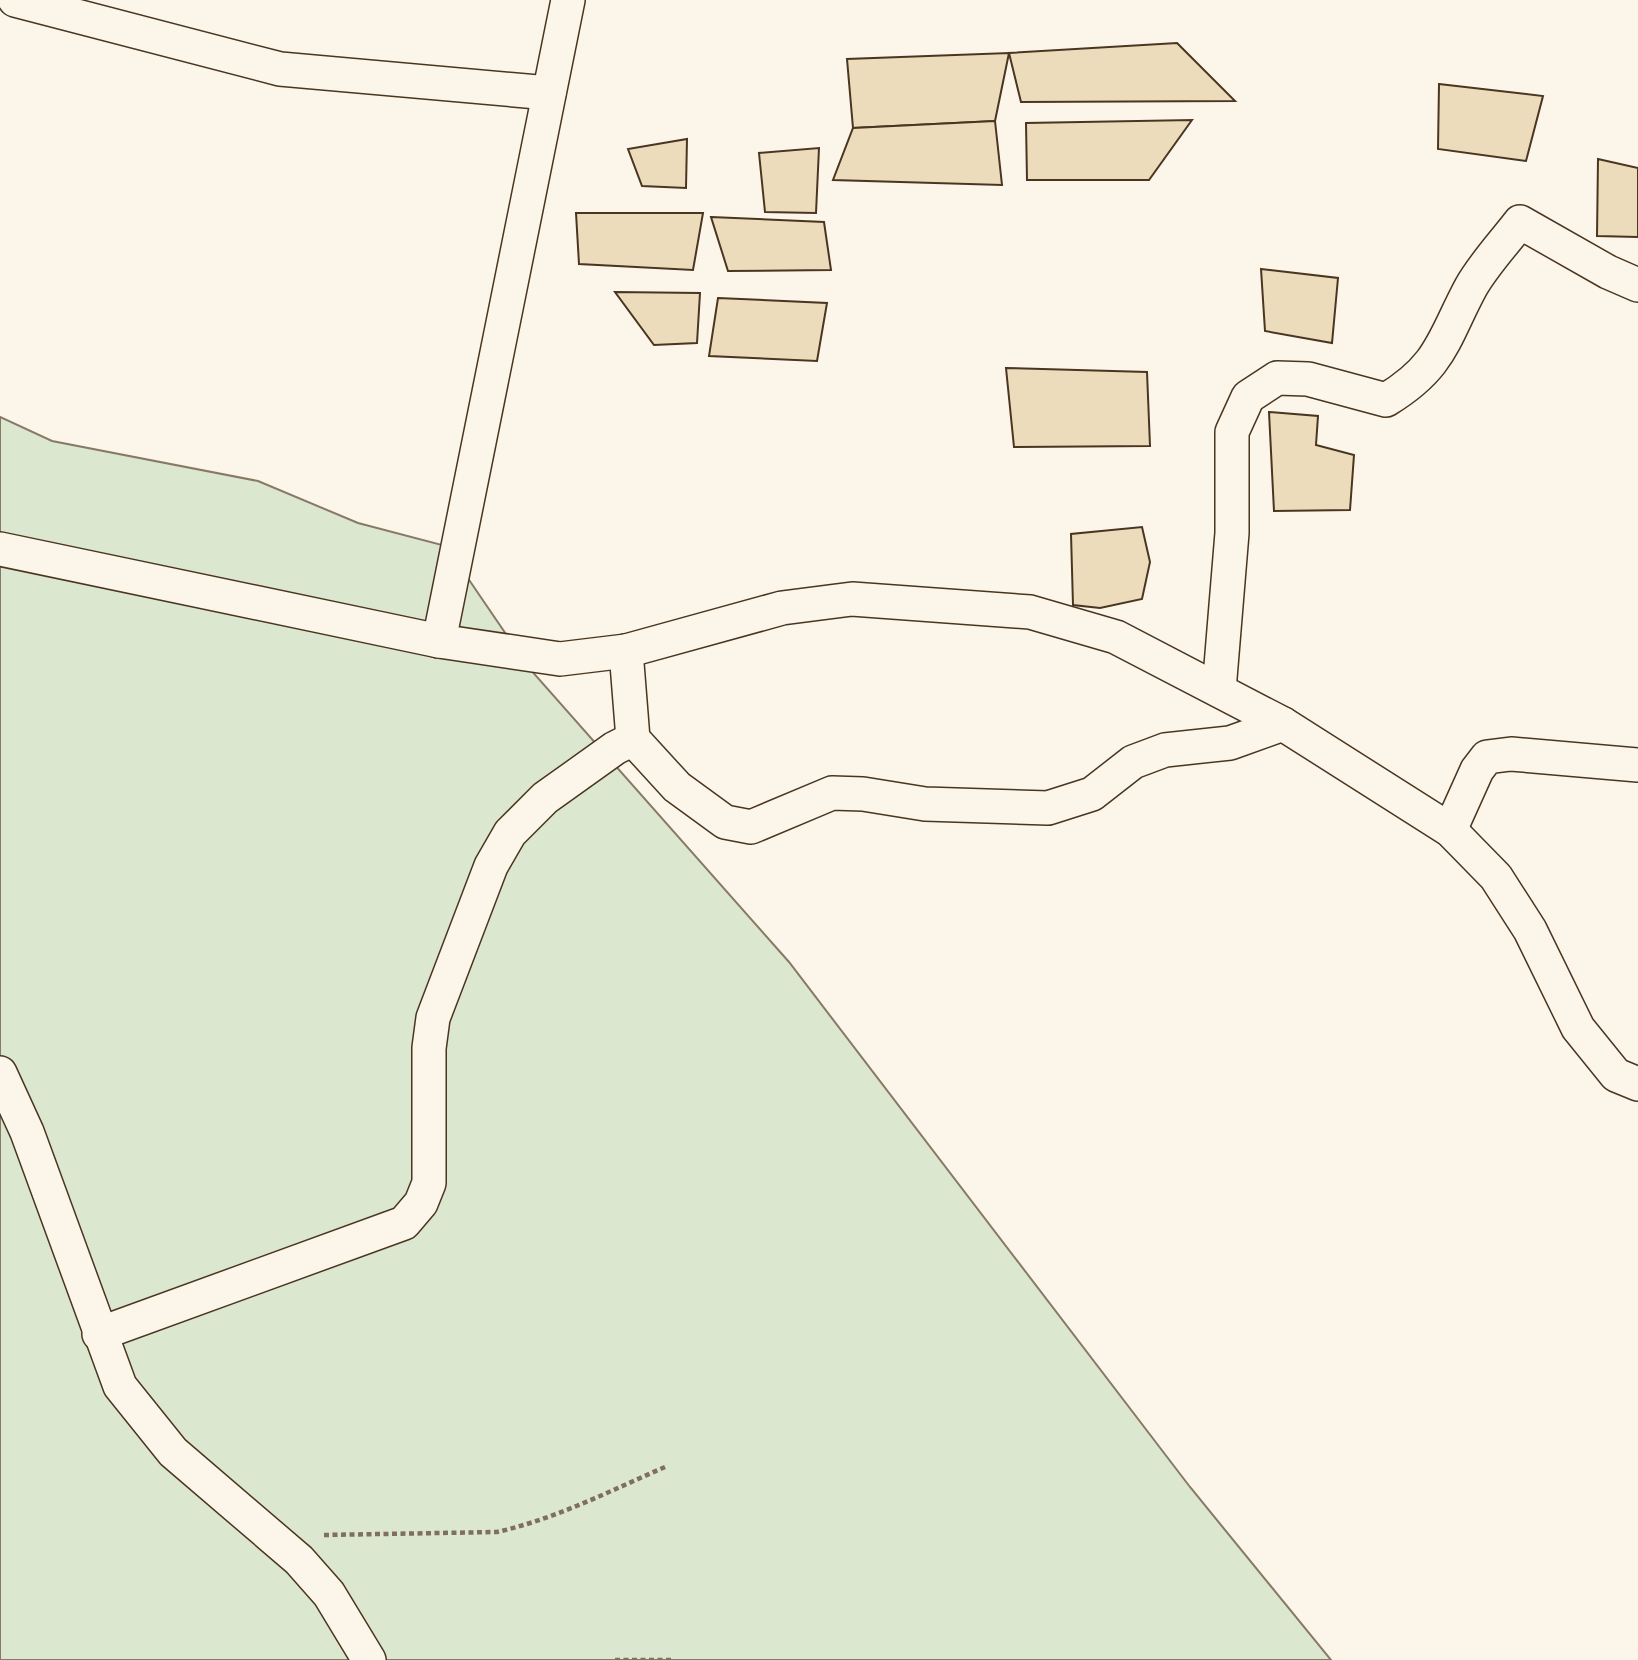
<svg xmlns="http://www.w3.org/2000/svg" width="1638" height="1660" font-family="'Roboto Condensed',sans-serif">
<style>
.green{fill:#dce7d0;stroke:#887966;stroke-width:2}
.building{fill:#ecdcbc;stroke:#4a3520;stroke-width:2}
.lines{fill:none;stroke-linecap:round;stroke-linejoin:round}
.minor-casing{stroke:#4a3520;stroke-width:36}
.path{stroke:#7f6f5c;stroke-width:4.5;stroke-dasharray:5 3.5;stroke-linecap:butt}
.minor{stroke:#fbf6e9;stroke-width:33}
</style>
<rect width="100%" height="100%" fill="#fbf6e9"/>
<!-- green -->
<path class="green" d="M0,417l52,24 206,40 100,42 88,23 83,122 260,294 401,525 141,173h-1331z"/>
<!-- building -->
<g class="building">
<path d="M1177,43l58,58 -214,1 -12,-49z"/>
<path d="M1009,53l-14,68 -142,7 -6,-69z"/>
<path d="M1439,84l104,12 -17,65 -88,-12z"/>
<path d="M1192,120l-43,60h-122l-1,-57z"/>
<path d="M995,121l7,64 -169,-5 20,-52z"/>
<path d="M687,139l-1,49 -44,-2 -14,-37z"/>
<path d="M819,148l-3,65 -51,-1 -6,-59z"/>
<path d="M1598,159l40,9v69l-41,-1z"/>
<path d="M576,213h127l-10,57 -114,-6z"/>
<path d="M711,217l113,5 7,48 -103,1z"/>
<path d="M1261,269l77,9 -6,65 -67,-12z"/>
<path d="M615,292l85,1 -3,50 -43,2z"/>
<path d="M718,298l109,5 -10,58 -108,-5z"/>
<path d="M1006,368l141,4 3,74 -136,1z"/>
<path d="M1269,412l49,4 -2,29 38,10 -4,55 -76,1z"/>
<path d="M1142,527l8,35 -8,37 -42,9 -27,-3 -2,-71z"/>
</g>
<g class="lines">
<defs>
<g id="minor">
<path d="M15,0l265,69 269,24"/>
<path d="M568,0l-129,641 121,18 66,-8 156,-43 70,-9 178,13 86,25 167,87 167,106 46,47 34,53 48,98 38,47 22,9"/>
<path d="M0,549l439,92"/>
<path d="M626,651l7,88 44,48 48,35 26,5 81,-34 31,1 62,10 123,4 44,-14 41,-32 32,-12 65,-7 53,-19"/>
<path d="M1219,690l13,-157v-101l16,-35 29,-19 31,1 78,21c56,-34 57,-61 85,-113 13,-23 33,-44 49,-65l88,50 30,13"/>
<path d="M1450,830l27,-60 10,-13 24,-3 127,11"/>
<path d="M0,1073l27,59 93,254 53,66 126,108 30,34 40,66"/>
<path d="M99,1334l305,-111 17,-20 8,-20v-135l4,-30 58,-152 19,-33 35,-35 70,-50 18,-9"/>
</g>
</defs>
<!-- minor casing -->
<use href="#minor" class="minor-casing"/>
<!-- path -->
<g class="path">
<path d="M324,1535l173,-3c58,-13 113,-41 168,-65"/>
<path d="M615,1660h58"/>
</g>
<!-- minor -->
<use href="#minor" class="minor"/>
</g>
</svg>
